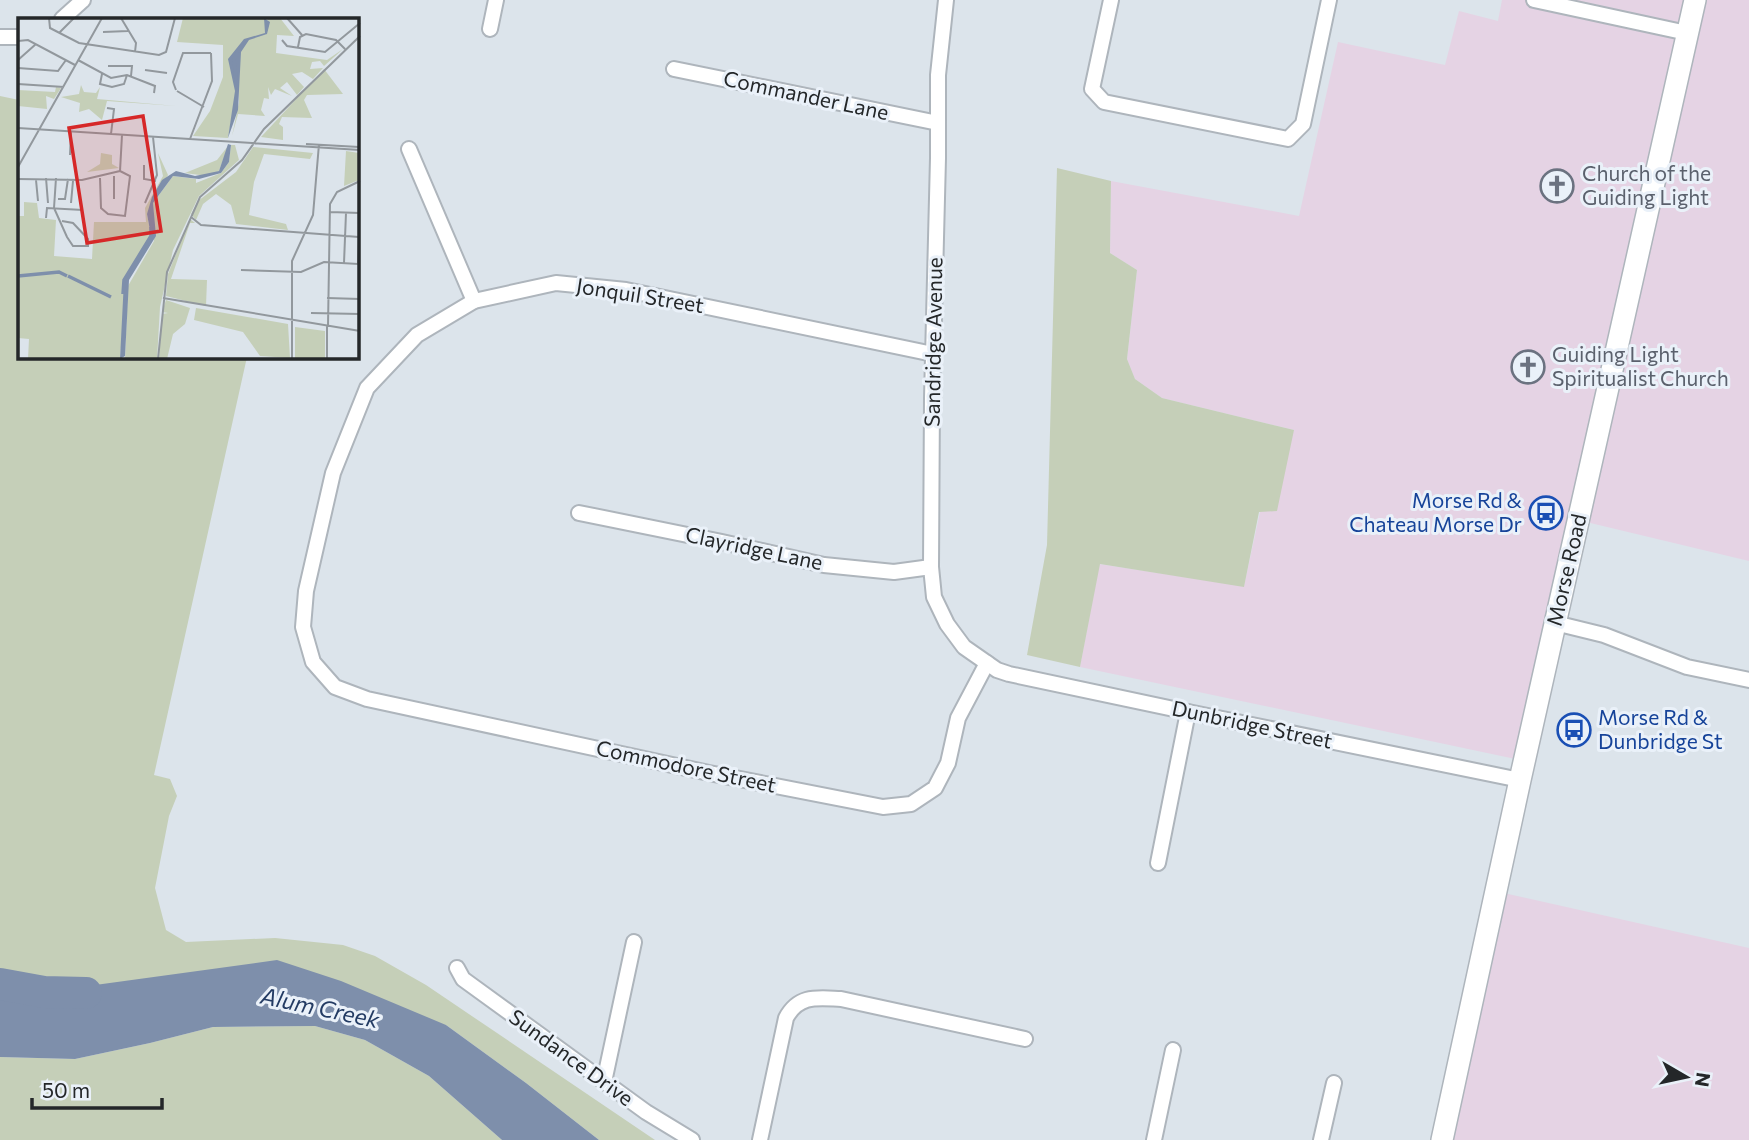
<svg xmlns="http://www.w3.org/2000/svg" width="1749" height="1140" font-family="Commissioner,sans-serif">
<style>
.commercial{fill:#e5d3e4}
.green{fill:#c5cfb8}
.water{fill:#7e8fab}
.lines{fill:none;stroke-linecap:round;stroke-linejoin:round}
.river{stroke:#7e8fab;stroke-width:32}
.minor-casing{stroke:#aeb5bc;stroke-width:18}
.primary-casing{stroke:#aeb5bc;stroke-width:24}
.minor{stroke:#fff;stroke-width:14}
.primary{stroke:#fff;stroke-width:21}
.labels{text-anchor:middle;stroke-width:6;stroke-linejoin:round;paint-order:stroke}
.street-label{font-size:21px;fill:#242729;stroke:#eaf1f9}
.worship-label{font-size:21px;fill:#5b616d;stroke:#eaf1f9;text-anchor:start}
.transit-label{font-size:21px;fill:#164399;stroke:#eaf1f9;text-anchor:end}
.water-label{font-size:23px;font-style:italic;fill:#233b63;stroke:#eaf1f9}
.inset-river{fill:none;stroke:#7e8fab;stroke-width:3.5}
.inset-road{fill:none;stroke:#92989d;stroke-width:2}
.view{fill:#d62828;fill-opacity:0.15;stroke:#d62828;stroke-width:3.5}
.inset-edge{fill:none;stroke:#242729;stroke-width:3.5}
</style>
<rect width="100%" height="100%" fill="#dce4eb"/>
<!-- commercial -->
<g class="commercial">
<path d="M1502,0h247v561l-167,-40 -52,241 -450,-95 19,-103 145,22 16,-74 34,-82 -132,-32 -27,-19 -8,-20 10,-89 -27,-17 1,-72 188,35 39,-174 107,23 14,-54 39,10z"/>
<path d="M1499,892l250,56v192h-306z"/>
</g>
<!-- green -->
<g class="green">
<path d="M0,96l19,4v257h228l-93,418 16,4 7,17 -8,20 -14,72 11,42 20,12 89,-4 68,7 32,11 51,29 229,155h-56l-73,-57 -80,-58 -402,-33 -44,-8z"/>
<path d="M1057,168l54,13 -1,72 27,17 -10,89 8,20 27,19 132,32 -17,81 -18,1 -15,75 -144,-23 -20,103 -53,-12 20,-110z"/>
<path d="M315,1026l50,14 64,36 73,64h-502v-83l75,2 75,-16 63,-16z"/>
</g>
<!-- water -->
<path class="water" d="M277,960l64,21 105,44 80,58 73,57h-97l-73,-64 -64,-36 -50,-14 -102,1 -63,16 -75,16 -75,-2v-73l44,8z"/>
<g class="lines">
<!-- river -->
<path class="river" d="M0,984l44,8 42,1"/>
<defs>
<g id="minor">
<path d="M946,0l-8,75v83l-6,240 -1,169 3,30 13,27 17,23 33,23 12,4 179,38 332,68"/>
<path d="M1111,0l-19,89 12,13 184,37 15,-15 26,-124"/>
<path d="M1534,0l153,33"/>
<path d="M62,19l21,-19"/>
<path d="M490,29l6,-29"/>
<path d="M0,37h19"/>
<path d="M674,69l264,54"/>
<path d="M409,149l65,152"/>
<path d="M933,354l-307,-64 -70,-7 -82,18 -57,34 -50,53 -34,85 -27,118 -3,36 10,35 22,25 32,12 342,74 174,34 28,-3 24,-16 13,-25 10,-45 29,-55"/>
<path d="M579,513l143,29 102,23 70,7 37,-5"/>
<path d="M1555,623l49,12 83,32 62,13"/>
<path d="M1158,863l30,-151"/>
<path d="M457,968l6,11 183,133 46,28"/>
<path d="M604,1082l30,-140"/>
<path d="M760,1140l26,-122c13,-24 32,-20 55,-19l184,40"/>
<path d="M1154,1140l19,-90"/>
<path d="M1321,1140l13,-57"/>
</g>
<path id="primary" d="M1442,1140l78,-360 175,-780"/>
</defs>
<!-- minor casing -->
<use href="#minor" class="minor-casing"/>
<!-- primary casing -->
<use href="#primary" class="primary-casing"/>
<!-- minor -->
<use href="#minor" class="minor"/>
<!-- primary -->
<use href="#primary" class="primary"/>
</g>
<!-- icons -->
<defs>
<symbol id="church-ring" viewBox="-11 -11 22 22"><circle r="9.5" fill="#eaf1f9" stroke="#6b7280" stroke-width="1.5"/><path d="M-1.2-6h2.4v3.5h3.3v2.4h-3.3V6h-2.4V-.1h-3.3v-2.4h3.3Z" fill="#6b7280"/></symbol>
<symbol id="bus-ring" viewBox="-11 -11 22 22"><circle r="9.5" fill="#eaf1f9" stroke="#1a4fb4" stroke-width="1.5"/><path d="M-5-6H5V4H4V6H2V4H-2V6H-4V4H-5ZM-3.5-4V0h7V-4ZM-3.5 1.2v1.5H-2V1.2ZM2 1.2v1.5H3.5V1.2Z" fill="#1a4fb4"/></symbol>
</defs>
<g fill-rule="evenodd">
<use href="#church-ring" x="1538" y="167" width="38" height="38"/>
<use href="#church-ring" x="1509" y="348" width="38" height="38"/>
<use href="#bus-ring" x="1527" y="494" width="38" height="38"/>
<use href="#bus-ring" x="1555" y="711" width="38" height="38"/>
</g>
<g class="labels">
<!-- street labels -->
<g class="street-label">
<text transform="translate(806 96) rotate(12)" y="7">Commander Lane</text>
<text transform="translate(640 296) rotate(9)" y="7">Jonquil Street</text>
<text transform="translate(934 342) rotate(-89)" y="7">Sandridge Avenue</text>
<text transform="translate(754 549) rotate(12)" y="7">Clayridge Lane</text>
<text transform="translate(1567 570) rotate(-77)" y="7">Morse Road</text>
<text transform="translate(1252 725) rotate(12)" y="7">Dunbridge Street</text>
<text transform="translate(686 767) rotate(12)" y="7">Commodore Street</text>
<text transform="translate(571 1058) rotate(36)" y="7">Sundance Drive</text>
</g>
<!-- worship labels -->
<g class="worship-label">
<text x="1582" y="181">Church of the<tspan x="1582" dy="24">Guiding Light</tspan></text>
<text x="1552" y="362">Guiding Light<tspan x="1552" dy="24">Spiritualist Church</tspan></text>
</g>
<!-- transit labels -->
<g class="transit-label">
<text x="1522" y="508">Morse Rd &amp;<tspan x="1522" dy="24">Chateau Morse Dr</tspan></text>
<text x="1598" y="725" text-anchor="start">Morse Rd &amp;<tspan x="1598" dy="24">Dunbridge St</tspan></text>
</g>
<!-- water labels -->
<g class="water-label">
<text transform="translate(320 1008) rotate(12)" y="8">Alum Creek</text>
</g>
</g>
<!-- overview -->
<g transform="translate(18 18)">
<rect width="341" height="341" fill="#dce4eb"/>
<path d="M165,0h83l-1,18 3,-18h12l14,18 -17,-1 -1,18 51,7 16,-11 -19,17 -4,-5 -8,1 -2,7 13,-1 -10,11 -11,-7 -10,2 12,13 -7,8 -10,-13 -7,6 12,8 -17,-7 -4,6 -3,-8 1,12 -5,-1 -3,12 4,6 -27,-2 -6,22 7,-34 -1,-20 -10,56 -35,-2 17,-25 13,-34v-32l-46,-3zM306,51l19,25 -36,1 -3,5 8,18 -30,-1 -3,7 4,3v13l-22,-3zM63,67l3,7 12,1 4,-6 -3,12 79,7 -69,-5 -5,19 -13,-11 -10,3 1,-9 -19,-6 18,-3zM38,69l5,1 -7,11 -8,-3 1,13 -29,-3v-16l37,2zM213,127h4l4,15 -40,36 -26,54 -13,57 -3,52h-32l3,-73 26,-45 -1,-38 20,-27 23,3v4l25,-10 8,-11zM210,128l-9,25 -12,5 -22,-3 32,-13zM235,129l60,6 -3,6 -46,-5 -10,28 -5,33 37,9 2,6 -52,-6 -5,-19 -15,-11 -13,10 -7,16 -5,-6 7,-13 38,-29zM328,133l13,2v27l-15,6zM83,135l11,2v9l7,4 -32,4 13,-8zM140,135l10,22 -21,39 4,22 -24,38 -7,85h-92l1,-20 -11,-1v-122h6v-14l13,1 2,15 17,2 -2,36 38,3 2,-37h52l-1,-14 18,-32zM172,201l5,4h-5l-19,56 36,1 -1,26 -40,-10 2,-22zM148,282l24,8 -5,16 -12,10 -6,25h-8l3,-45 6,-1 -6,-1zM178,290l92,16 2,34 -30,-2 -17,-24 -49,-12zM277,309l30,4v28h-30z" fill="#c5cfb8"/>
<path d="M246,0l6,4 -3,12 -18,6 -8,12 -3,58 -10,28 7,-47 -7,-32 16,-20 21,-6zM210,126l3,1 -2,17 -8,11 -22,6 -26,-3 -20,27 3,33 -27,44 -4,76 -5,3 4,-79 27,-44 -4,-22 5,-17 10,-17 14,-9 19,5 24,-5z" fill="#7e8fab"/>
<path class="inset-river" d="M219,70l-3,-29 4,-7M0,258l41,-4 8,4M50,258l43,21M105,276l1,-14 27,-44v-9"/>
<path class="inset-road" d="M31,0l1,10 29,15 80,12 7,-3 9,-34M103,0l15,25 -1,9M269,0l15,17M85,14l25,-1M41,15l15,-15M264,22l5,6 38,6 35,-29M0,23l10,-1 47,25M280,29l2,-10 6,-3 30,6 9,9M0,42l18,-16M60,42l33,18 16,-3 28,11 -1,7M90,48h24l-1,10M0,50l40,3 8,-11M127,52l22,3M84,56l-2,10 12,3 12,-3 3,-9M0,66l46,3M158,72l-3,-8 10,-29h28M159,73l27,16M89,90l7,1 -3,25M0,110l342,22M172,121l22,-58 -1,-28M288,126l53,3M52,137l1,-23M126,147v14l12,2M0,149l84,-149M102,153l2,-36M96,158v23M28,160l2,25M38,160l-2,30 13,29 6,9h15v-7l-15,-16 -11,-2M82,160l1,30 7,6 17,2 5,-40 -10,-5M0,161l64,1 38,-9M18,162l2,21M40,181h7l3,-20M53,185l2,-22M127,185l12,-28 -4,-38M312,194l30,1M173,199l10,8 158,12M28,200l1,-10 36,2M326,245l2,-50M223,252l60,2 23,-10 34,2 1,-24M145,280l197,33M309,280l33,1M293,295l49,1M310,308l2,-122 7,-12 23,-11M140,341l9,-87 33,-75 42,-37 22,-31 96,-93M274,341v-98l21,-46 6,-71M309,341v-33"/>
<path class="view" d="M125,98l18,115 -74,12 -18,-115z"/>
<rect width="341" height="341" class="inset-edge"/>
</g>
<!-- north arrow -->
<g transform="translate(1686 1077) rotate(99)" stroke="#eaf1f9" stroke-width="5" paint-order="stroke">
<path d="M0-5L12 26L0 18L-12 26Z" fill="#242729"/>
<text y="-10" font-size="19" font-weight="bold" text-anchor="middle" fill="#242729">N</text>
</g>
<!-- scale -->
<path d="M32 1098v10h130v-10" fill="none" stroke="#242729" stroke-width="3.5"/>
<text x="42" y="1098" font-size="21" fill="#242729" stroke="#eaf1f9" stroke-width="5" paint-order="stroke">50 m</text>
</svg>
